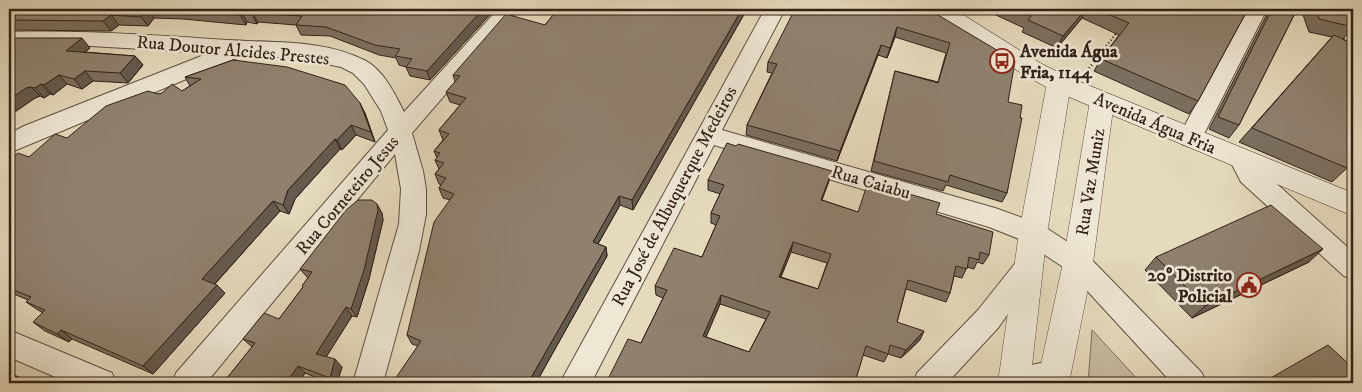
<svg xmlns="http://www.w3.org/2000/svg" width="1362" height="392" font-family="'IM FELL DW Pica',serif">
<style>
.green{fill:#c6bba1;stroke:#7c6e5c}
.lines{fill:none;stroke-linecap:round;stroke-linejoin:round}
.service-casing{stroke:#5e4f41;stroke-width:2}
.minor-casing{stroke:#5e4f41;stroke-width:2}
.tertiary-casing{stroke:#5e4f41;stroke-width:1}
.secondary-casing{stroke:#312118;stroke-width:1}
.path{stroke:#312118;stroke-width:2.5;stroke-dasharray:1 2.5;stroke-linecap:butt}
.service{fill:#eee7d4;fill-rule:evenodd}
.minor{fill:#eee7d4;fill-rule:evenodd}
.tertiary{fill:#eee7d4;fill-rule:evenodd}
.secondary{fill:#eee7d4;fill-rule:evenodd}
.wall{fill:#7b6f5f;stroke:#312118;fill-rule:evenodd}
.shaded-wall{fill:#645a4d;stroke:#312118}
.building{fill:#8f816e;stroke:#312118;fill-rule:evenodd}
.labels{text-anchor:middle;stroke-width:5;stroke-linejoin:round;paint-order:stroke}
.street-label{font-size:18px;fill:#312118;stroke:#eee7d4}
.poi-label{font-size:18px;font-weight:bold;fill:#312118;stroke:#eee7d4;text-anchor:start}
</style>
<rect width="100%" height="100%" fill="#e5dabd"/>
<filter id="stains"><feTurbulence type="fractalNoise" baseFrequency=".004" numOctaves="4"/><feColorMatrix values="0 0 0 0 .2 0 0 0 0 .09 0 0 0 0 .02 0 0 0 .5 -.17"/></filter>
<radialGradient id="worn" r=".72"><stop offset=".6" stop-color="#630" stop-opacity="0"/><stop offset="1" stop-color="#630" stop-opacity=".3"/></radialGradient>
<!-- green -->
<path class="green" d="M1092,330l49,53h-53z"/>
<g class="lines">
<defs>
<path id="service" d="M1334,9h10l9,25v16l-5,-3z"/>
<g id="minor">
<path d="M498,9h21l-107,124 11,38 3,18v25l-7,37 -36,132h-30l46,-159 2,-35 -6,-35 -189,229h-34l4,-10 212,-243 -7,-19 -17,-27 -11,-11 -12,-6 -45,-9 -52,-3 -235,98v-19l15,-8 185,-73 -118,-7h-82v-14c73,-2 146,3 219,8 45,3 97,-1 138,21 18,10 29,33 38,51z"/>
<path d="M765,9h20l-63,121 273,78 47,17 45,30 115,118 4,10h-34l-103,-112 -45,-30 -35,-14 -275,-82 -123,238h-31z"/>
<path d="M1255,9l6,1 3,5 -62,123 -4,6 -8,3 -8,-3 -4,-6 66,-123 3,-5z"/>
<path d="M1241,150l9,3 9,15 94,84v27l-9,-3 -103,-94 -12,-23 3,-6z"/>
<path d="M1030,253l9,3 4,8 -45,64 -51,55h-34l4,-10 61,-63 43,-54z"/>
<path d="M9,330l103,43 4,10h-47l-60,-26z"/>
<path d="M1055,360l10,4 5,10 -4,9h-69l4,-10 11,-4z"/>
</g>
<g id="tertiary">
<path d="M1059,75l9,2 3,6 -24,150 -17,150h-32l21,-150 28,-150 3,-6z"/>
<path d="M1102,92l9,3 3,6 -21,162 -24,120h-32l26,-120 27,-162 3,-6z"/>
</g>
<path id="secondary" d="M928,9h26l86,54 28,14 285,116v23l-303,-127 -26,-14 -93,-61z"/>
</defs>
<!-- service casing -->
<use href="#service" class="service-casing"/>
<!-- minor casing -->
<use href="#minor" class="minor-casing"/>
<!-- tertiary casing -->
<use href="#tertiary" class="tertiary-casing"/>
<!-- secondary casing -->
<use href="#secondary" class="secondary-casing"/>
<!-- path -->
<path class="path" d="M1087,71l31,-40"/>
<!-- service -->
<use href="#service" class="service"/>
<!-- minor -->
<use href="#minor" class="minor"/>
<!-- tertiary -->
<use href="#tertiary" class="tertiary"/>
<!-- secondary -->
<use href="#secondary" class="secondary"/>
</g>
<!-- wall -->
<g class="wall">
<path d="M9,9h486l-65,71 -20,-4 -4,-9 -7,-2 -3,-7 -17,-3 -49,-19 -29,-1 -5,-10 -38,-3 -1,2 -10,-2 -1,3 -63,-6 -29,-1 -6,8 -29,-1 -8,6 -102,-1z"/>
<path d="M558,9h189l-114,201 -13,-5 -22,39 8,3 1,9 -71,127h-141l23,-37 -6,-2 -5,-9 43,-135 -7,-2 -4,-10 2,-3 -2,-1 -4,-10 4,-5 -4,-9 2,-2 -3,-7 9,-11 -4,-10 21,-25 -10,-3 -4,-10 9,-10 -2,-7 92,-50z"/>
<path d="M928,9l80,93 12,16 -13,75 -5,9 -56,-17 -3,6 -72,-20 24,-100 43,11 8,-29 -51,-16 -8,21 -9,-3 -41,106 -91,-26 1,-10 25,-52 -5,-1 1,-10z"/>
<path d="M983,9h265l-50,92 -9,13 -95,-43 7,-12 18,-24 -37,-17 -25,30 -35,-16 2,-4z"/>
<path d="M1261,9h36l-58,116 -10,13 -20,-9 57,-113 -3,-7z"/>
<path d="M1301,9h46l5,11 1,-2v11v-1l-10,11 4,129 -15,14 -93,-40 93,-105 -23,-5z"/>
<path d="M9,38l81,10 -5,4 50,4 8,9 -15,18 -35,-2 -11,8 -15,-5 -14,11 -3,-1 -6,4 -4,-2 -5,2 -26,18z"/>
<path d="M233,60l132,53 10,29 -19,-7 -14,15 -2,-1 -45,50 -6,15 -9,-3 -65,73 10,9 -72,81 -81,-35 -3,3 -24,-11 -12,-9 10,-9 -5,-3 -12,-8 2,-2 -19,-8v-132l20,-3 129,-63 24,-3 8,-5 -5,-9z"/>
<path d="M708,180l121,1 -7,19 36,12 78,2 53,41 -6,9 -6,-2 -3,7 -7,-2 -5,11 -8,-2 -4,17 -4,9 -40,-13 -9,33 23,18 -19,18 -13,-4 -4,8 -21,-7 -8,27 -214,-39 22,-45 -7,-3 -1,-9 47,-29 14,-32 -5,-2v-10l9,-19 -12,-4zM791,252l36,11 -9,26 -37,-12zM720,304l46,15 -17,33 -43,-15z"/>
<path d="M382,213l1,7 -14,59 -12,38 -5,-1 -26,41 16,10 -5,16h-8l-24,-10 -7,10h-75l29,-36 -9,-8 36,-20 24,-32 -1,-1 6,-8 -1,-1 -7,-8z"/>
<path d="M1156,257l153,5 -117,56 -47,-48z"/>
</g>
<!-- shaded-wall -->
<g class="shaded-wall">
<path d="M148,9l6,9 -6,8 -7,-9z"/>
<path d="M483,9h12l-65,71 -3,-9z"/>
<path d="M742,9h5l-114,201 -1,-10z"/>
<path d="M1086,9h1l-5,9 -25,30 6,-12z"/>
<path d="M242,13l5,9 -1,3 -6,-10z"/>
<path d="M252,13l6,9 -1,2 -5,-10z"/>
<path d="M111,15l8,10 -8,6 -8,-10z"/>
<path d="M897,27l-2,10 -8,21 3,-10z"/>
<path d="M82,38l8,10 -16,12 -8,-9z"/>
<path d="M881,45l-3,10 -41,106 3,-10z"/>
<path d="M135,56l8,9 -15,18 -8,-10z"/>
<path d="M85,71l8,10 -11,8 -8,-10z"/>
<path d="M59,75l8,9 -14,11 -9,-10z"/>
<path d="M41,84l9,10 -6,4 -9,-10z"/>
<path d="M31,87l9,9 -5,2 -26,18v-16l17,-12z"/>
<path d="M360,103l5,10 10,29 -4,-10z"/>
<path d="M351,125l5,10 -14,15 -5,-10z"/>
<path d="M335,139l5,10 -45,50 -6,15 -6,-9 5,-15z"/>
<path d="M832,171l-3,10 -11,28 3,-9z"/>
<path d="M619,196l1,9 -26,46 -1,-9z"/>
<path d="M273,201l7,10 -69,77 -9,-9z"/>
<path d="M377,204l5,9 1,7 -14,59 -12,38 -6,-8z"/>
<path d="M793,242l-2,10 -14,34 2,-9z"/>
<path d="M606,247l1,9 -71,127h-8z"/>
<path d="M1323,249l-14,13 -117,56 13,-12z"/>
<path d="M217,285l8,8 -72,81 -10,-8z"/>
<path d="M721,295l-1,9 -17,40v-8z"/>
<path d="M346,307l6,9 -29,46 -7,-8z"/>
<path d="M61,330l11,9 -3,3 -12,-8z"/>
<path d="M924,331l-4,9 -19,18 5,-8z"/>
<path d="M335,359l7,8 -5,16h-3l-4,-5z"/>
<path d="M298,366l7,7 -7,10h-12z"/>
</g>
<!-- building -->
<g class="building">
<path d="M9,9h139l-7,8 -30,-2 -8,6 -94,-1z"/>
<path d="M159,9h324l-56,62 -21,-4 6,-8 -17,-3 5,-7 -25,-4 -49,-18 -30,-2 6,-9 -50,-3v1l-10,-1 -2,2 -64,-6z"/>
<path d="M558,9h184l-110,191 -13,-4 -26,46 13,5 -78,136h-133v-4l26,-38 -14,-6 27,-113 20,-28 -15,-6 7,-10 -11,-4 9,-11 -9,-3 5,-7 -6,-2 15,-17 -10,-4 27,-32 -20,-6 14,-16 -7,-1 53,-61 39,11z"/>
<path d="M795,9h133l87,52 -7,41 14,3 -2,13h2l-15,75 -57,-18 -2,7 -74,-21 21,-90 43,12 12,-40 -53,-16 -7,21 -9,-3 -41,106 -93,-26 30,-61 -9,-2z"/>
<path d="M1016,9h70l-23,27 -35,-16 3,-4z"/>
<path d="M1096,9h152l-50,92 -97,-42 28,-36z"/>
<path d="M1272,9h25l-58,116 -21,-8z"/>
<path d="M1316,9h31l6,15v3l-34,-8z"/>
<path d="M1334,35l19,9v115l-6,9 -95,-40z"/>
<path d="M9,38h73l-16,13 69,5 -15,17 -35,-2 -11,8 -15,-4 -15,10 -3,-1 -6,4 -4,-1 -5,1 -17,12z"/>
<path d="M233,60l54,7 58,18 15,18 11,29 -20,-7 -14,15 -2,-1 -47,51 -5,15 -10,-4 -71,78 15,6 -74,81 -82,-36 -4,4 -24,-12 12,-12 -19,-8 5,-5 -22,-9v-128l9,-7 11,4 26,-23 12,4 39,-32 42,-15 10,3 4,-1 10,-9 10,7 19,-12 -16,-2z"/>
<path d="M727,143l9,3 2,-2 94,27 -11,29 37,12 10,-30 72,21 -4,11 57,18 -4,23 -9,-3 -1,8 -10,-3 -2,12 -11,-3 -6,27 -42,-13 -11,42 27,9 -18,19 -16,-5 -2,9 -22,-8 -11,36 4,1h-253l22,-44 13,4 26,-53 -12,-4 19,-38 28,9 18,-41 -9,-3 13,-28 -16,-5zM793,242l38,12 -13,35 -39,-12zM721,295l49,17 -21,40 -46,-16z"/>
<path d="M358,200h14l5,4 1,6 -14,60 -13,39 -5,-2 -30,47 19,5 -5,19 -32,-12 -12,17h-63l32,-40 -12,-4 21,-26 15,6 24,-32 -1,-1 10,-14 -12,-3 46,-59z"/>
<path d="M1271,205l52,44 -118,57 -49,-49z"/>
<path d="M1328,345l25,23v15h-91z"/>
<path d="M12,374l20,9h-23v-6z"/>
</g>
<!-- icons -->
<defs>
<symbol id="bus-ring" viewBox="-11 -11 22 22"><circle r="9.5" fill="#eee7d4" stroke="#8f2418" stroke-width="1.5"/><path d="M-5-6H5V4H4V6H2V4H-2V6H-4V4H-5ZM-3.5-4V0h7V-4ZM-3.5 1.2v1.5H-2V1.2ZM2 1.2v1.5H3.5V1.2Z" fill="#8f2418"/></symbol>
<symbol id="civic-ring" viewBox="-11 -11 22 22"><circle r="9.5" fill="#eee7d4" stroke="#8f2418" stroke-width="1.5"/><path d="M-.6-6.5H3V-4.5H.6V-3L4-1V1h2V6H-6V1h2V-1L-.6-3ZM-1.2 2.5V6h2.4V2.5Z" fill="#8f2418"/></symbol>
</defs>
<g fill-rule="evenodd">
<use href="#bus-ring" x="988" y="47" width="28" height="28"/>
<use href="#civic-ring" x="1235" y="271" width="28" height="28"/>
</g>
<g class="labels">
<!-- street labels -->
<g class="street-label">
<text transform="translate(233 50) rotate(5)" y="6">Rua Doutor Alcides Prestes</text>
<text transform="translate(1155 123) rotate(23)" y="6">Avenida Água Fria</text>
<text transform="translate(871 182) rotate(16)" y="6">Rua Caiabu</text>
<text transform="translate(1090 182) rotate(-81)" y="6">Rua Vaz Muniz</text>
<text transform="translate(347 195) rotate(-50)" y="6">Rua Corneteiro Jesus</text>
<text transform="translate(674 196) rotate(-62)" y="6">Rua José de Albuquerque Medeiros</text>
</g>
<!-- poi labels -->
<g class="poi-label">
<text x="1020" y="57">Avenida Água<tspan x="1020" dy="21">Fria, 1144</tspan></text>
<text x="1232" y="281" text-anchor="end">20º Distrito<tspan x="1232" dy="21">Policial</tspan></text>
</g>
</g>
<!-- margin -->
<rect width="1362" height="392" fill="none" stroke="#e5dabd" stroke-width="30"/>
<rect x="10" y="10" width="1342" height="372" fill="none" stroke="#312118" stroke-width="2.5"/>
<rect x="15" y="15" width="1332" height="362" fill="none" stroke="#312118"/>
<rect width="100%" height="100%" filter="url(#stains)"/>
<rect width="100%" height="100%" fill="url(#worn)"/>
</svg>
